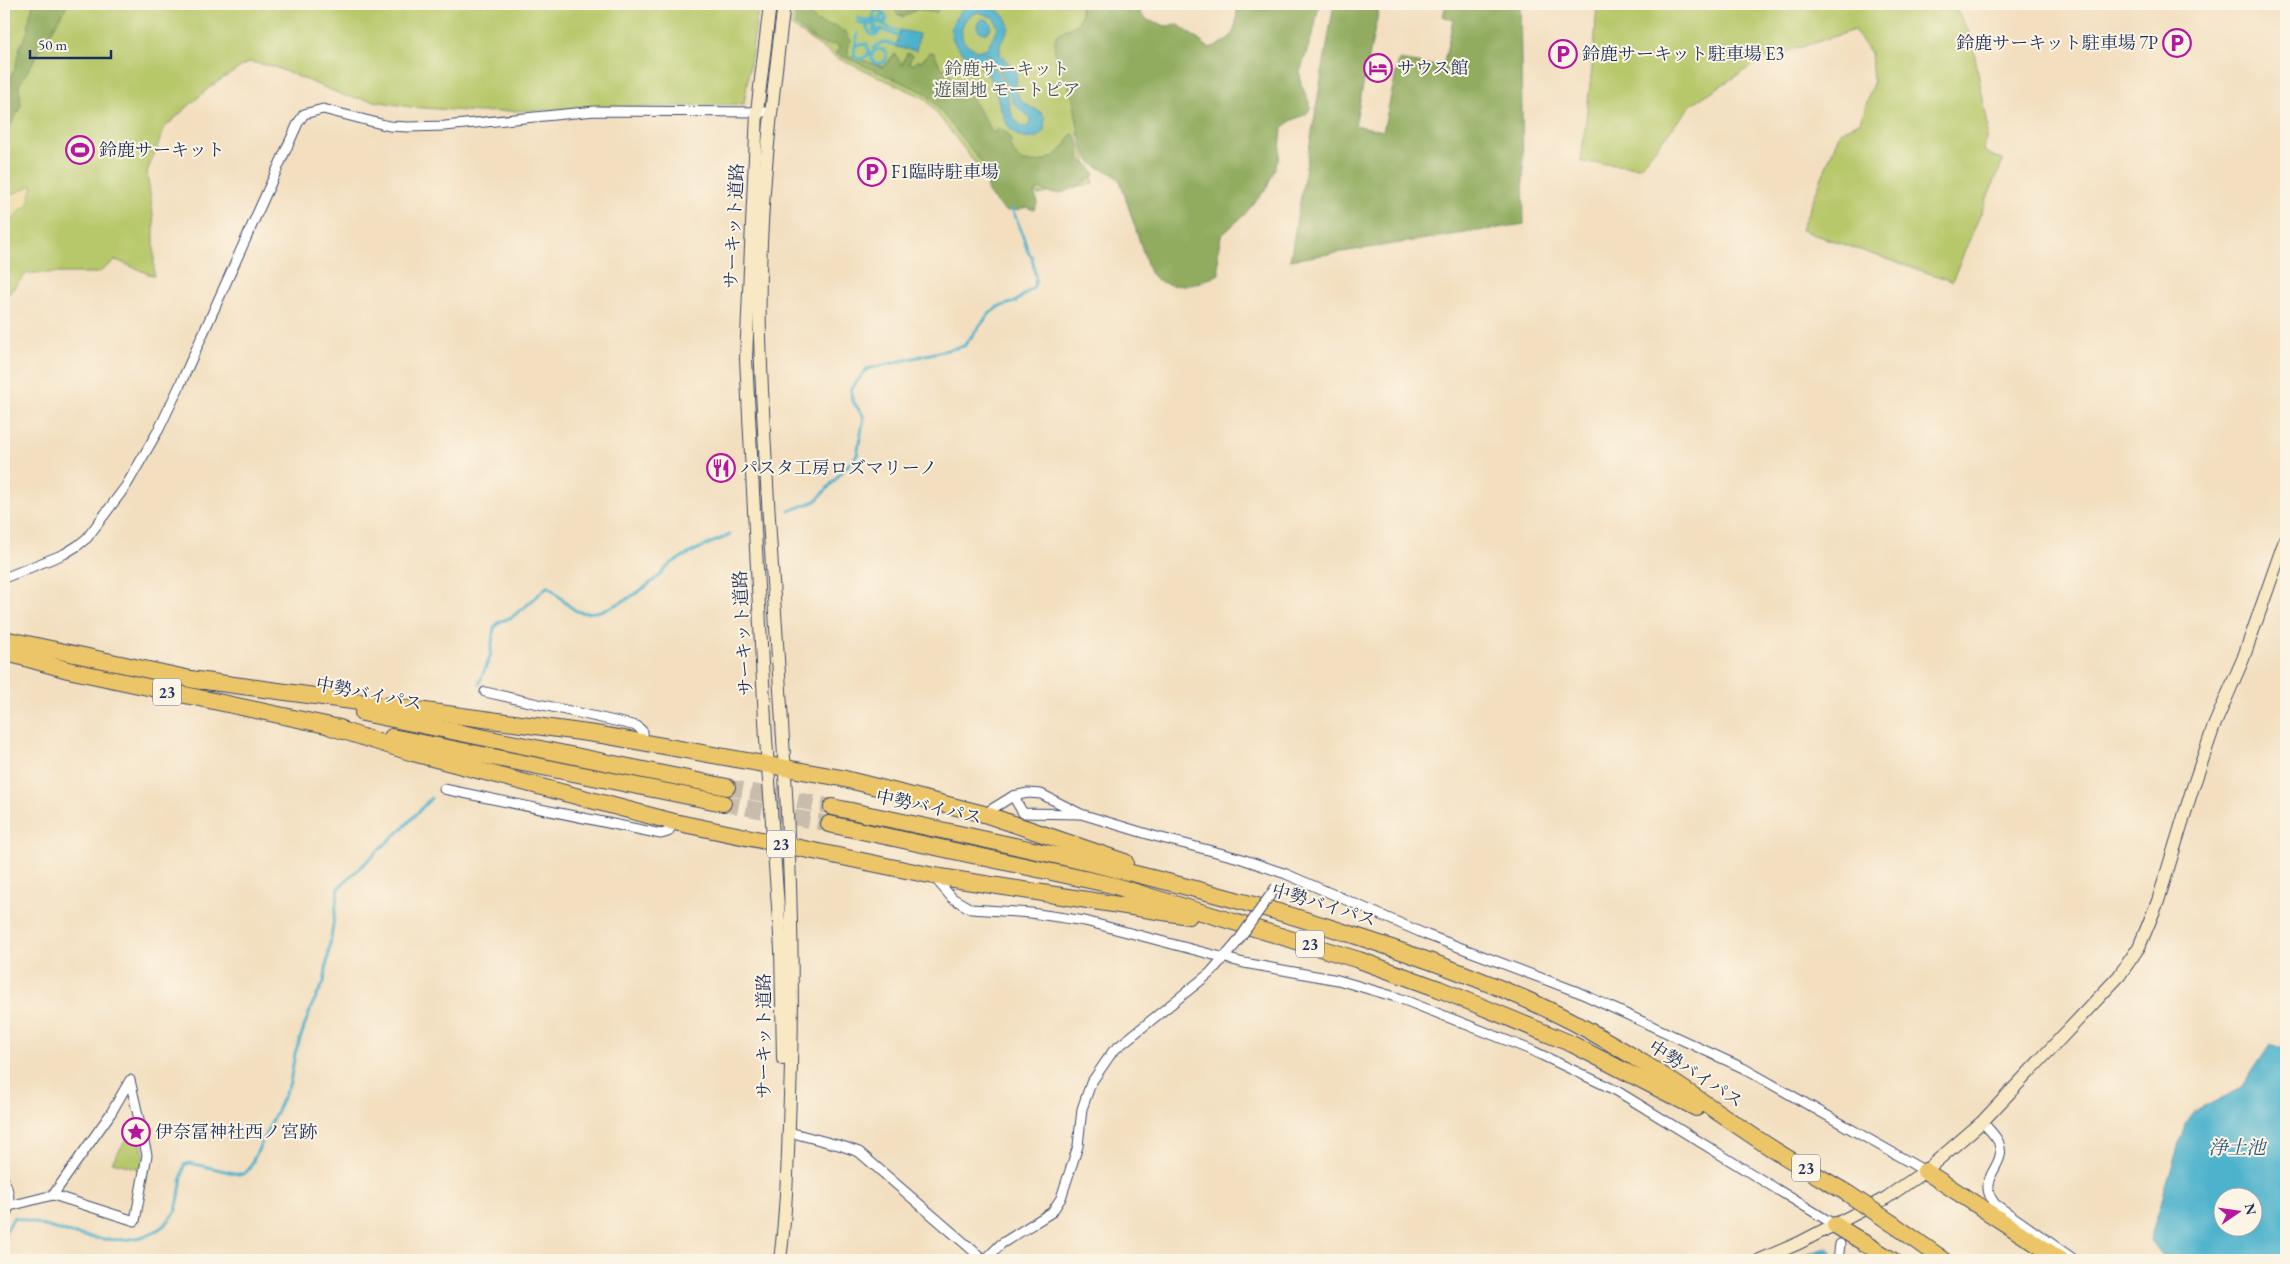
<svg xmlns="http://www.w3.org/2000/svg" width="2290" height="1264" font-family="'EB Garamond','Noto Serif JP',serif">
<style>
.green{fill:#b7c86b;stroke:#697c64}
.forest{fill:#91ac5f;stroke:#566e5e}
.sand{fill:#eeda9e;stroke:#84847e}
.water{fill:#4eb2cc;stroke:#347095;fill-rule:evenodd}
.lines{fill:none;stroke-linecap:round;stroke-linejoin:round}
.stream{stroke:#4eb2cc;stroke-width:3}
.highway-tunnel{stroke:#c8bcac;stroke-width:16;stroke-dasharray:16 8;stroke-linecap:butt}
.street-casing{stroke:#3b496d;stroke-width:11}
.secondary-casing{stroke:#3b496d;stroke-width:14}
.highway-casing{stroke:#3b496d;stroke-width:18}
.street{stroke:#fff;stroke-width:9}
.secondary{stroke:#f8e8c3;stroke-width:12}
.highway{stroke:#edc569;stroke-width:16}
.street-bridge-casing{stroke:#3b496d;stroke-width:11;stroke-linecap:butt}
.highway-bridge-casing{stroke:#3b496d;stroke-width:18;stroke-linecap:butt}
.street-bridge{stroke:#fff;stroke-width:9}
.highway-bridge{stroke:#edc569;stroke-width:16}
.labels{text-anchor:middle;stroke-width:4;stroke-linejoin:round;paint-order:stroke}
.shield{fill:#fcf5e5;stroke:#5e6a86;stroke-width:1}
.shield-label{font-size:16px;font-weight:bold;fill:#1b2f5e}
.poi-label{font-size:18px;fill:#1b2f5e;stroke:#fcf5e5;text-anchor:start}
.park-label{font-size:18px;fill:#425561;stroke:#fcf5e5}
.street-label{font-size:18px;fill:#1b2f5e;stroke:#fcf5e5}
.water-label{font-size:19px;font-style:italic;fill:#2a567f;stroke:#fcf5e5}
</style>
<rect width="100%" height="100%" fill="#fcf5e5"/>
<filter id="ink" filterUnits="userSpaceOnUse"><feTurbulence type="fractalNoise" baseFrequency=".02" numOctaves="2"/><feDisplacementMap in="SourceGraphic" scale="10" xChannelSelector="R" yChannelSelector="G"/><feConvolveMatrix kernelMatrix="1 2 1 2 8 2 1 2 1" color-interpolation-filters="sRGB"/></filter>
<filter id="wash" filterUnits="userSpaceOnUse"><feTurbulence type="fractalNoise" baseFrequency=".0096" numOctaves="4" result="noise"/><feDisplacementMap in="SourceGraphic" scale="20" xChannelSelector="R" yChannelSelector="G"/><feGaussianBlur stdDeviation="1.12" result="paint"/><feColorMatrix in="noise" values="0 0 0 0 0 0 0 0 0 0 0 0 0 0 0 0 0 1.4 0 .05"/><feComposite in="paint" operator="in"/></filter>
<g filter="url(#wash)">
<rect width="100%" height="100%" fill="#f3dfc0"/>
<!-- green -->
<g class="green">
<path d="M4,4h755l-15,100 -265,8 -69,-5 -65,-11 -73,-30 -23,-4 -38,24 -46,41 -18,45 7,50v54l-38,-16 -18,13h-71l-23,26z"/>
<path d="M794,4h325l-37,86 -4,48 16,45 -55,12 -57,-23 -57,-74 -88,-40 -46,-32z"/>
<path d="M1597,4h356l18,32 17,89 -4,26 19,10 -51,120 -151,-51 39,-98 21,-11 12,-38 -2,-30 -17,-23 -93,30 -69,44 -52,63 -59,-5 13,-111z"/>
<path d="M136,1124l8,30 -3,15 -29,-7z"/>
</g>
<!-- forest -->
<g class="forest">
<path d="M33,4h35l-49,81 2,21 -17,31v-50l11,-18 5,-22 9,-18 -1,-5z"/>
<path d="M797,4h14v12c9,9 15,9 26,10l6,6 2,-1 6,10 -3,5v9l35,12 12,-13 7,11 5,-12 5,2 -3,8 5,2 3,-5 4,2 9,-10 4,1 7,14 8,5 6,14 15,10 23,37 6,-4 8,4 5,10 -3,1 7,12 6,6c24,2 38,-5 49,-27l3,-1 5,13v13l10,5 6,10c-15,10 -37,26 -55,14l-6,4 4,9 -4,8 -8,-3 -7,3 -14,1c-18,-18 -20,-17 -19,-43l-60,-75 -91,-40 5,-4 -4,-5c-16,4 -28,-10 -41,-19z"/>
<path d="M893,4l5,1 3,7h4c18,-9 5,-9 25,-3l7,-5h5l-6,9 -18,-4 -14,8 -7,-3z"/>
<path d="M1080,4h57l4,10 6,6 19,6 13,-1 30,23c26,-7 28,-19 28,-44h82l-5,26 -14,42 1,12 9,20v5l-4,5 -17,8 -7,8 -3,28 -12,30 -23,27 -23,21 -3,16 1,22c-21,11 -51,20 -69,-1l-30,-92c-8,-12 -25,-11 -31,-21 -11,-17 -12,-48 -18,-68 -3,-11 -12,-20 -15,-31 -2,-8 -2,-20 1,-27l21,-10 3,-10z"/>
<path d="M1334,4h46l-25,121 28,6 16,-71 44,7 10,-47 -10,-4 3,-12h74l4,220 -234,36z"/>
</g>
<!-- sand -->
<path class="sand" d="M33,185l-6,22 -7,3 -16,19v-31z"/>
<!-- water -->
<g class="water">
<path d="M980,4c14,2 27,9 29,24l-9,17v9l16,16c2,9 -2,17 2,25 5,14 21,11 27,23l-1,13 -8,7c-36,6 -34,-41 -47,-61 -12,-19 -53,-32 -32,-61 6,-8 14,-11 23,-12zM979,12l15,6 4,10 -11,20 -10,3 -13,-9c-6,-14 0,-26 15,-30zM986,55l4,1 16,25 7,22 17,15 -1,8 -6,1c-17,-12 -12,-26 -19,-43 -4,-11 -12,-17 -19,-26z"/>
<circle cx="984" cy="26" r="7"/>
<path d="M900,30l19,4 -3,17 -20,-4z"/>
<path d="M2270,1044l16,5v211h-113l-11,-5 -12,-16 35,-115 9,-12 46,-23zM2252,1196v30h-30v-30z"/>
<path d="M1828,1247l4,4 -1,9h-40z"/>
</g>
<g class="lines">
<!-- stream -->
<g class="stream">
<path d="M858,18c8,2 17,6 26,4l2,-5c-2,-4 -5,-7 -10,-7l-3,4c1,7 6,12 13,8l1,-4 -3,-3 -5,3c3,9 11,10 19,13"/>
<path d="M857,22l19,4"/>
<path d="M875,28l-2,2 3,4 2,-2 -6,-13 -5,1v8l4,7h6l3,-4"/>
<path d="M880,29l18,7"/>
<path d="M857,45l10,-1 2,8 -2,3"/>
<path d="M855,46l-1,10 4,3c11,0 18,-16 28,-7l1,5 -3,5 -6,2 -6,-4v-6"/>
<path d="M855,46l3,-13"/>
<path d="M873,48l10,-6 13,3"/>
<path d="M789,511l27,-10 41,-46 7,-38 -12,-17 -1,-11 16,-20 97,-23 25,-32 9,-7 17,-5 18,-14 3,-8 -4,-23 -4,-5 -7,-22 -9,-21"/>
<path d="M479,684l11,-27 4,-29 5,-6 13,-5 15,-12 21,-19c9,7 19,21 29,25 24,9 63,-19 81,-34 5,-5 8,-10 14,-14 18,-11 38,-20 58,-28"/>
<path d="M4,1234l10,-17c51,14 133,47 162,-7 4,-14 5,-31 8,-45l6,-2 48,11h6l5,-5 41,-86 5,-30 17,-48 12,-23 15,-95 67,-62 25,-27"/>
</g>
</g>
</g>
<g filter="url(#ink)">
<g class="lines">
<!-- highway-tunnel -->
<g class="highway-tunnel">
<path d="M727,787l105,20"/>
<path d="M723,803l106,21"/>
</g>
<defs>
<g id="street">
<path d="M4,578l60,-24 13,-8 10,-8 39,-52 33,-57 21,-44 118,-262 6,-9 19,-5 66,17 19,1 37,-1 150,-15 177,1"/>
<path d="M485,692l152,34 6,6v10"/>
<path d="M444,789l217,45 7,-2 6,-10"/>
<path d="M1013,796l10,17 57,1"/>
<path d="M984,814l29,-18 15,-3 13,1 40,20 73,22 85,22 47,16 141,61 151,57 165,76 182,103"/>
<path d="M934,877l18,21 19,11 60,4 54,8 159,42 94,17 61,18 132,52 86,41 218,134"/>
<path d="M1982,1122c6,6 12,12 16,19 12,26 -25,35 -3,63l80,56"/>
<path d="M789,1132l53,14 17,6 125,108"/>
<path d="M4,1180c7,15 6,26 0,41"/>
<path d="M10,1206l43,-11 58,-82 19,-33 17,75 -12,66 -82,-26"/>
<path d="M985,1260l16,-16 51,-32 9,-14 17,-52 4,-37 9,-26 22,-32 97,-78 25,-28"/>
<path d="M1838,1260l2,-16"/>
</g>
<g id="secondary">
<path d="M770,4l-13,108 -11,247 20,380 15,210 2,110"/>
<path d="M780,1260c7,-54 8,-110 10,-164 10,-253 -22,-505 -30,-758 -3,-111 10,-224 24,-334"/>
<path d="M1760,1260l39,-17 87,-45 39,-27 57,-49 137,-146 20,-29 19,-46 34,-111 22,-64 29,-67 43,-122"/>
</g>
<g id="highway">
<path d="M4,639l196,42"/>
<path d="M4,652l64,18 272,58"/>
<path d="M190,679l412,56 239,43 143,36 141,48"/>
<path d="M363,713l364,74"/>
<path d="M331,727l82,26 261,69 260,54 255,40"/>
<path d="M392,737l331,66"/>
<path d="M832,807c176,37 353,73 524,129 73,24 147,50 215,85 67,35 128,79 191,121 27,18 56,34 85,51"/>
<path d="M829,824l283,61 247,75 80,29 133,55 124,64"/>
<path d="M1925,1171l136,89"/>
<path d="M1893,1224l51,36"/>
<path d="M1835,1225l57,35"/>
</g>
</defs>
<!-- street casing -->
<use href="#street" class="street-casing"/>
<!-- secondary casing -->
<use href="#secondary" class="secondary-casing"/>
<!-- highway casing -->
<use href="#highway" class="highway-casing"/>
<!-- street -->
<use href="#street" class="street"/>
<!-- secondary -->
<use href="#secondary" class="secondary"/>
<!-- highway -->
<use href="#highway" class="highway"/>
<defs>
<path id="street-bridge" d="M1235,945l41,-58"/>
<path id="highway-bridge" d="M1847,1193l46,31"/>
</defs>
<!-- street-bridge casing -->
<use href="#street-bridge" class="street-bridge-casing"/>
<!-- highway-bridge casing -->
<use href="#highway-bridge" class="highway-bridge-casing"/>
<!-- street-bridge -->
<use href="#street-bridge" class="street-bridge"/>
<!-- highway-bridge -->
<use href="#highway-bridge" class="highway-bridge"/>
</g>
</g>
<!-- icons -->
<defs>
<symbol id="parking-ring" viewBox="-11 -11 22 22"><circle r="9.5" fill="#fcf5e5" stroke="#b5179e" stroke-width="1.5"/><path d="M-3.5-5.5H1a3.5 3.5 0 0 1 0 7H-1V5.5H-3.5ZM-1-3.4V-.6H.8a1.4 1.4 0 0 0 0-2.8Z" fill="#b5179e"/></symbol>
<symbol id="hotel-ring" viewBox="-11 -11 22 22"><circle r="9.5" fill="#fcf5e5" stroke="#b5179e" stroke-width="1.5"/><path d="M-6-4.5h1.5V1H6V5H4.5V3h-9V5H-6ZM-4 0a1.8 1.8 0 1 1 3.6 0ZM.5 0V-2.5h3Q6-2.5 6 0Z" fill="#b5179e"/></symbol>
<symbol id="stadium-ring" viewBox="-11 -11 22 22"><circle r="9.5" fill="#fcf5e5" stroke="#b5179e" stroke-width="1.5"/><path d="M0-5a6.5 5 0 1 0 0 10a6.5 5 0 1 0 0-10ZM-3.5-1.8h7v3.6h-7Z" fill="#b5179e"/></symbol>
<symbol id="restaurant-ring" viewBox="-11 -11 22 22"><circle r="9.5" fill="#fcf5e5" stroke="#b5179e" stroke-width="1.5"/><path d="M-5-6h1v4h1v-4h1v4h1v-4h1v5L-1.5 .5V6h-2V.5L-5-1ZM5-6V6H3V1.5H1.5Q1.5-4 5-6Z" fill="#b5179e"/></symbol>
<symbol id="sight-ring" viewBox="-11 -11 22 22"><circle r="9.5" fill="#fcf5e5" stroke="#b5179e" stroke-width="1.5"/><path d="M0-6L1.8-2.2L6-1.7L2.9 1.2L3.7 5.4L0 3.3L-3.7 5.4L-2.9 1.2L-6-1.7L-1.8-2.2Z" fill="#b5179e"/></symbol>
</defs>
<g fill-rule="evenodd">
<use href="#parking-ring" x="2161" y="27" width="32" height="32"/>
<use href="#parking-ring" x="1547" y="38" width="32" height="32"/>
<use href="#hotel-ring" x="1362" y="52" width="32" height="32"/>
<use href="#stadium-ring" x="64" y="134" width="32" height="32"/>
<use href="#parking-ring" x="856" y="156" width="32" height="32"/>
<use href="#restaurant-ring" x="705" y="452" width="32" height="32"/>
<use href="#sight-ring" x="120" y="1116" width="32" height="32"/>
</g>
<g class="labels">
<!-- shield labels -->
<g class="shield">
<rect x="153" y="678.5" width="28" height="27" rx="4"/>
<rect x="767" y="830.5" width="28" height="27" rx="4"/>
<rect x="1296" y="930.5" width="28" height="27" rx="4"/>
<rect x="1792" y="1154.5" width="28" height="27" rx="4"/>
</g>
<g class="shield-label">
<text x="167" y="698">23</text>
<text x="781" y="850">23</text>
<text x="1310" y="950">23</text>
<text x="1806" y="1174">23</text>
</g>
<!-- poi labels -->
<g class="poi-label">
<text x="2158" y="49" text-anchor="end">鈴鹿サーキット駐車場 7P</text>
<text x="1582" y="60">鈴鹿サーキット駐車場 E3</text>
<text x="1397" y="74">サウス館</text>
<text x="99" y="156">鈴鹿サーキット</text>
<text x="891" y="178">F1臨時駐車場</text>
<text x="740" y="474">パスタ工房ロズマリーノ</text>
<text x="155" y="1138">伊奈冨神社西ノ宮跡</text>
</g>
<!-- park labels -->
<g class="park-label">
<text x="1007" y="75">鈴鹿サーキット<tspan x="1007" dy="21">遊園地 モートピア</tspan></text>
</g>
<!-- street labels -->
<g class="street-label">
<text transform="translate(734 226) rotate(-87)" y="6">サーキット道路</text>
<text transform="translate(743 633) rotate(-93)" y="6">サーキット道路</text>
<text transform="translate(369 694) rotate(11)" y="6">中勢バイパス</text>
<text transform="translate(929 807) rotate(12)" y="6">中勢バイパス</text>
<text transform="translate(1324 905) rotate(17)" y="6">中勢バイパス</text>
<text transform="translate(764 1036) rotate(-90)" y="6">サーキット道路</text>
<text transform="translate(1696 1074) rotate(33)" y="6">中勢バイパス</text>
</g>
<!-- water labels -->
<g class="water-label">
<text x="2237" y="1154">浄土池</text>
</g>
</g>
<!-- margin -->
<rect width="2290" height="1264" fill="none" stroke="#fcf5e5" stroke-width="20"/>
<!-- north arrow -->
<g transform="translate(2238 1212) rotate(77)"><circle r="24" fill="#fcf5e5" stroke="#a2a6af"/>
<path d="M0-4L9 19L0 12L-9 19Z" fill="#b5179e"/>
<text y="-8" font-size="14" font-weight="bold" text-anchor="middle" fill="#1b2f5e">N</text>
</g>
<!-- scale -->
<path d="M30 50v8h81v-8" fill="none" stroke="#1b2f5e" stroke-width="2.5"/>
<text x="38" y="50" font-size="15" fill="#1b2f5e" stroke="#fcf5e5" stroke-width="4" paint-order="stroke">50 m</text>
</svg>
